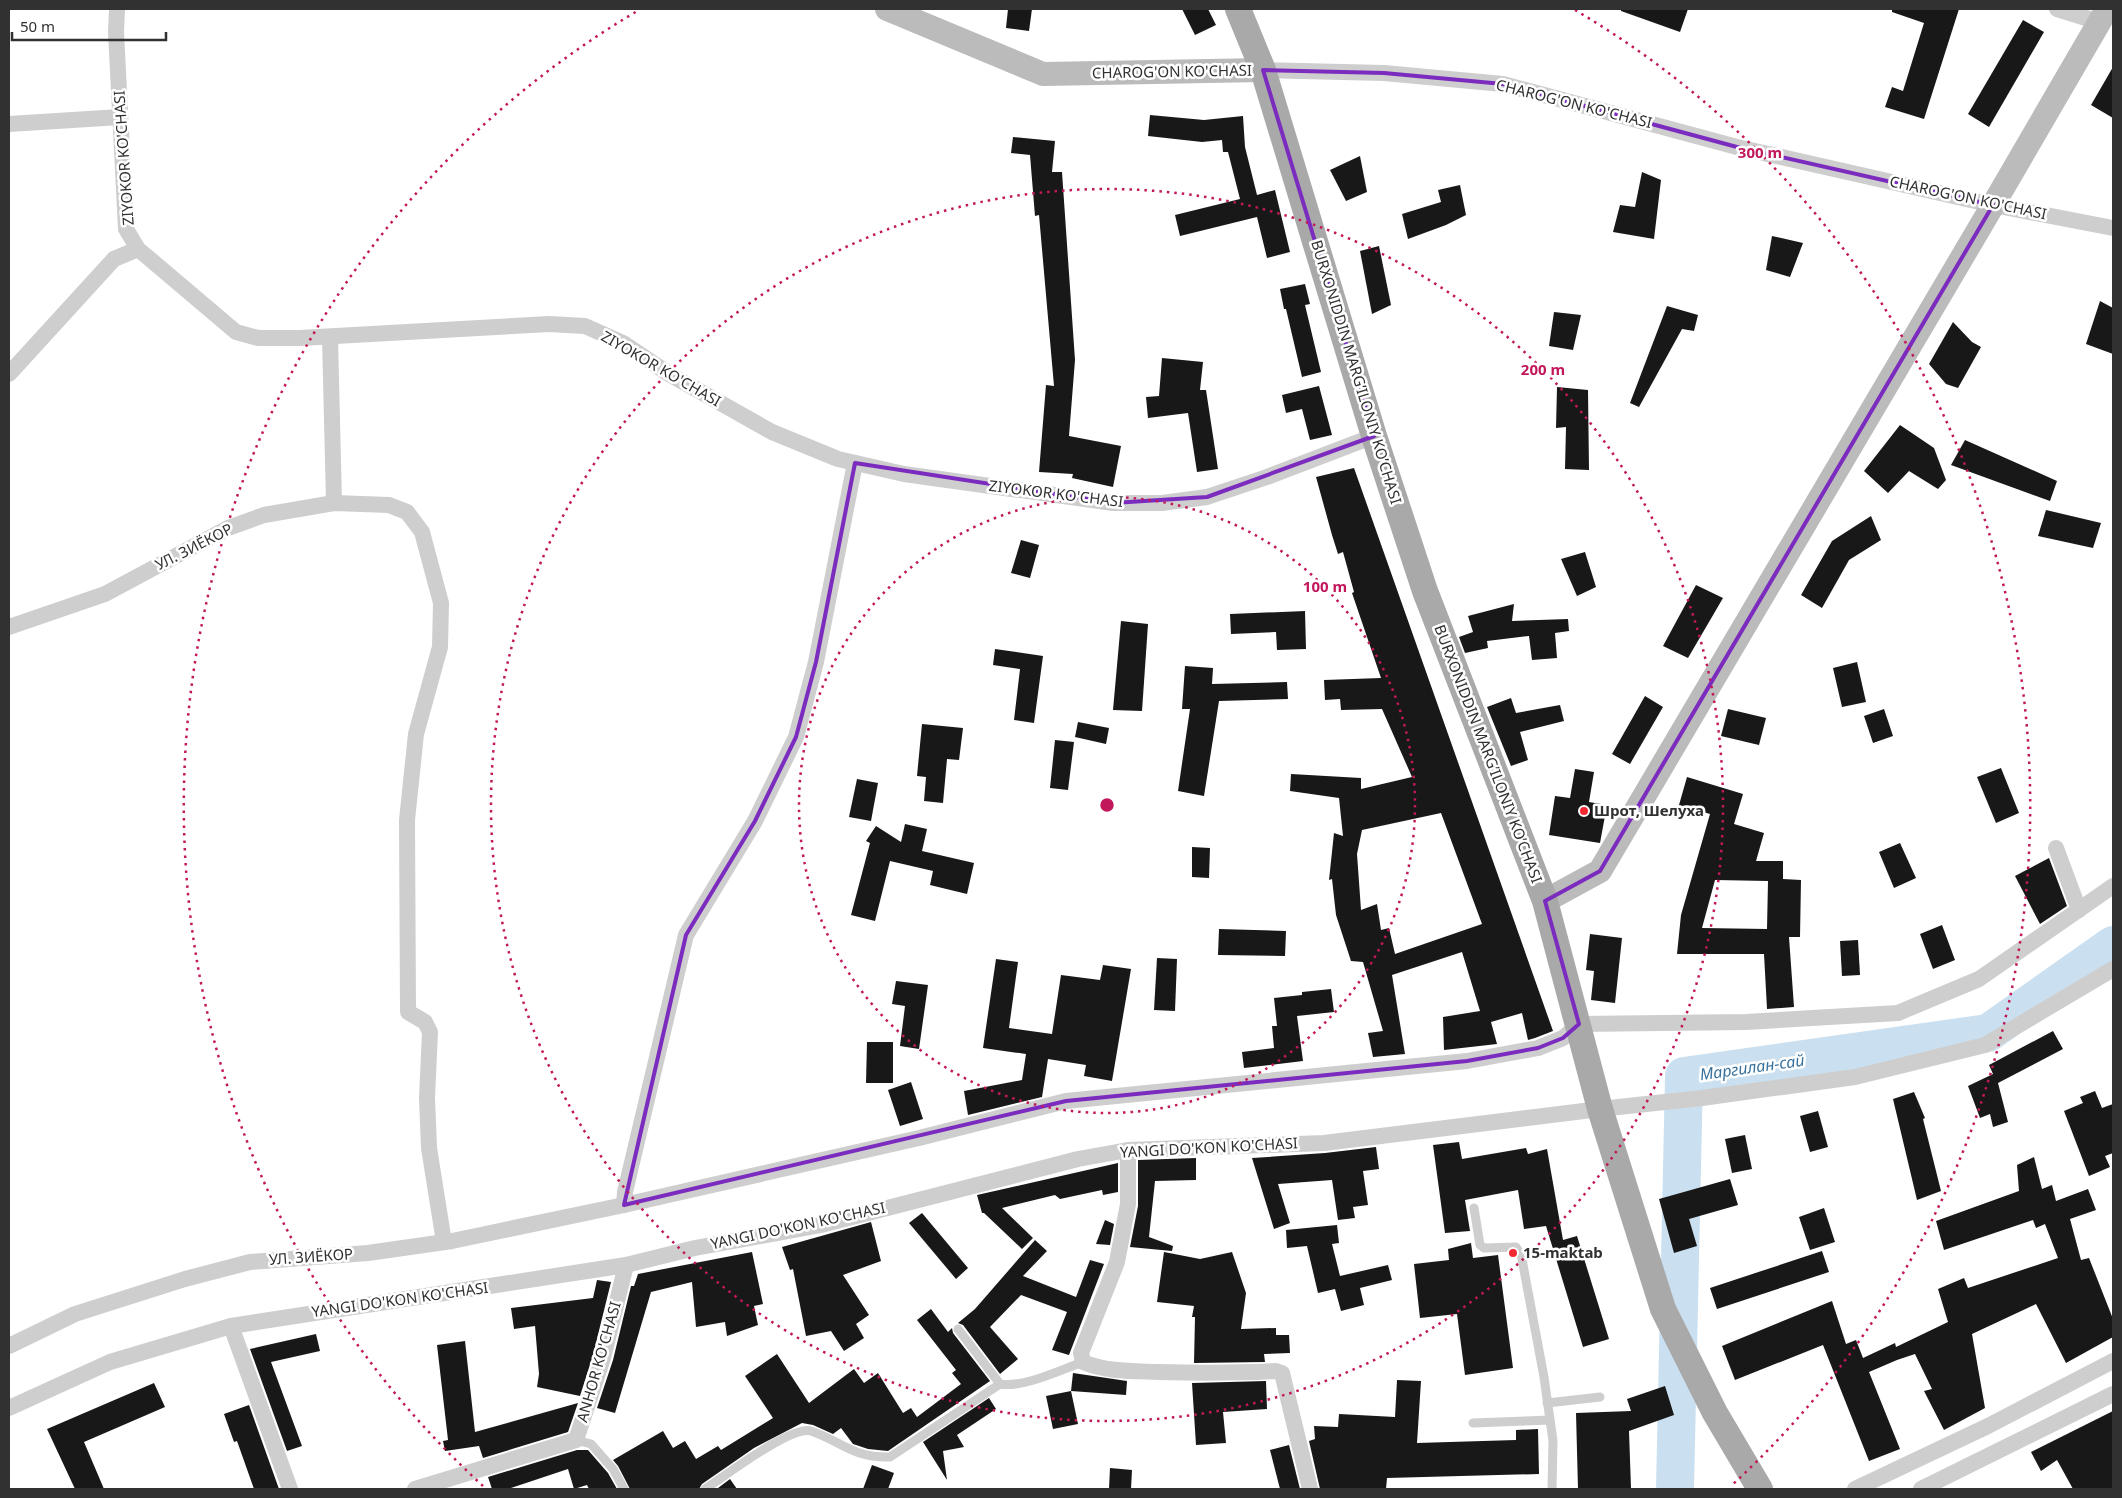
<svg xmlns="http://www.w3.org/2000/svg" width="2122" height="1498" font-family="'Noto Sans',sans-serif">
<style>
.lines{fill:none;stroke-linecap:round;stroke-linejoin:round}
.river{stroke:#cae0f0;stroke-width:38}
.building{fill:#181818;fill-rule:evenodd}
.lane{stroke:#cecece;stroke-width:9}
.street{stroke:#cecece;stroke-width:16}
.secondary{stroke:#bbb;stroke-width:24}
.primary{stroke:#a9a9a9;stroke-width:26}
.marked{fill:none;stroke:#7b2cbf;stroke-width:4;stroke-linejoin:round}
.ring{fill:none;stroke:#c2185b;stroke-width:2.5;stroke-dasharray:2.5 5}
.poi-dot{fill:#f42830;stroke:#fff;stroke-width:2}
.labels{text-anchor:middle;stroke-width:5;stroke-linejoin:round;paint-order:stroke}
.street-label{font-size:15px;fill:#313131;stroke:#fff}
.poi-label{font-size:15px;font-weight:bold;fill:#313131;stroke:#fff;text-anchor:start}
.water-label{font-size:16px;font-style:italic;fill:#37719c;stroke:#fff}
.centre{fill:#c2185b;stroke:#fff;stroke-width:2.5}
.ring-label{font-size:15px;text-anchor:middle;font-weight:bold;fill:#c2185b;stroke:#fff;stroke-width:5;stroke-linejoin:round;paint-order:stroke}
</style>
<rect width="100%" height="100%" fill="#fff"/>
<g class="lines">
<!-- river -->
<path class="river" d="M1675,1489l9,-413 304,-43 125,-88"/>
</g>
<!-- building -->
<g class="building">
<path d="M1008,9h24l-3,22 -23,-3z"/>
<path d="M1182,9h26l8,16 -21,10z"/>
<path d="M1621,9h67l-8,23 -59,-21z"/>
<path d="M1892,9h67l-35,110 -39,-12 7,-20 11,4 21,-68 -32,-11z"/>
<path d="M2023,20l21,12 -55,95 -21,-13z"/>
<path d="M2113,67v51l-22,-13z"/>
<path d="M1150,115l54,5 39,-4 2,31 12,48 18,-5 15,62 -23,6 -10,-41 -77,19 -5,-21 65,-16 -12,-47h-5l-1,-12 -20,2 -54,-6z"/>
<path d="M1013,137l42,4 -3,31h10l13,188 -6,76 52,10 -8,41 -41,-9 1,-4 -34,-2 7,-87 8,1 -15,-171 -4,1 -5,-61 -19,-2z"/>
<path d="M1360,156l7,36 -21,9 -16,-31z"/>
<path d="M1642,172l19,8 -7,59 -41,-7 7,-27 15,2z"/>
<path d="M1460,185l6,30 -20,10 -38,14 -6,-25 39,-12 -3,-12z"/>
<path d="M1772,236l31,7 -13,34 -24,-7z"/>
<path d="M1379,246l12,59 -19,9 -12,-63z"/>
<path d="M1305,284l5,20 -5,1 16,67 -19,5 -16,-68h-2l-4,-20z"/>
<path d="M2100,301l13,7v46l-27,-10z"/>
<path d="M1667,306l31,9 -4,16 -12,-2 -43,78 -9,-4z"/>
<path d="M1554,312l27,3 -8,35 -24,-4z"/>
<path d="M1953,322l19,20 9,5 -23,41 -12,-4 -17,-20z"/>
<path d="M1162,358l41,4 -3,28h6l12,79 -21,3 -9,-59 -40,5 -2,-21 13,-1z"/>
<path d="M1319,386l13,49 -22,5 -8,-31 -16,4 -4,-18z"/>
<path d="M1557,387l31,3 1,80 -24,-1 1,-42 -10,1z"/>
<path d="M1900,425l34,23 12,32 -8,9 -29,-18 -21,22 -24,-22z"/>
<path d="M1965,440l92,41 -7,20 -99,-36z"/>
<path d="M1354,468l199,563 -18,7 -7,2 -6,-27 -31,9 6,22 -53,6 -1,-33 37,-6 -18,-59 -70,23 13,79 -32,3 -5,-24 15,-2 -20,-69 -12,-1 -15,-46 -4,-36 -3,1 5,-47 9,3 -4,-38 -49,-7 1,-17 70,4v11l51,-12 -30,-68 -41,1 -1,-11 -15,1 -1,-20 57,-2 -29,-85 2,-1 -11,-40 -5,2 -6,-19 -16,-58zM1441,813l41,111 -87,30 -6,-26 -8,2 -4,-26 -16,6 -4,-56 5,-24z"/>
<path d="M2046,510l55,13 -8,25 -55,-12z"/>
<path d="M1871,516l10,24 -32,20 -27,48 -21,-13 31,-54z"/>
<path d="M1021,540l18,5 -9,33 -19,-5z"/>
<path d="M1585,552l11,35 -19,9 -16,-37z"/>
<path d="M1696,585l27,13 -35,60 -25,-12z"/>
<path d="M1514,604l-2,17 56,-2 1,12 -14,2 2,25 -25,2 -3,-24 -42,5 1,7 -23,5 -6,-16 14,-5 -5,-16z"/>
<path d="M1305,611l1,38 -29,1 -1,-18 -45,2 -1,-20z"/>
<path d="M1121,621l27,3 -6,87 -29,-1z"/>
<path d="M995,649l48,7 -9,67 -20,-3 6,-51 -27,-4z"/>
<path d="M1857,662l9,40 -24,5 -9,-39z"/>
<path d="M1185,666l28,2 -1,16 75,-2 1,17 -69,2 -15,95 -26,-5 12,-82h-8z"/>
<path d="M1645,696l18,11 -33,57 -18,-10z"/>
<path d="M1511,698l5,15 44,-8 4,16 -44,11 8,28 -17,6 -24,-59z"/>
<path d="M1728,709l38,9 -7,27 -38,-9z"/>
<path d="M1884,709l9,27 -20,7 -9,-27z"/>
<path d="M1078,722l31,6 -3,16 -31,-7z"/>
<path d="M922,724l41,4 -4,32 -12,-1 -4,44 -19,-2 2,-24 -9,-1z"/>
<path d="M1055,740l19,2 -6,48 -18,-2z"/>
<path d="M2001,768l18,45 -23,10 -19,-46z"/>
<path d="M1575,769l19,3 -5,30 18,3 -7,38 -51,-8 6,-39 15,2z"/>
<path d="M1687,777l56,17 -9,30 30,9 -8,28h27v18l18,1 -1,57h-11l5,70 -27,2 -3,-55h-87l4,-39 29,-101 -31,-9zM1715,880l53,1 -1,48 -65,-1z"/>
<path d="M857,779l21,4 -7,38 -22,-4z"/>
<path d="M905,824l22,5 -5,22 52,12 -7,31 -37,-9 3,-14 -43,-10 -15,60 -24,-6 19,-72 -4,-2 10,-15 25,16z"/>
<path d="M1900,843l16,35 -22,10 -15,-36z"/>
<path d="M1192,847l18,1 -1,30 -17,-1z"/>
<path d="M2049,858l18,48 -27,18 -25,-48z"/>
<path d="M1942,925l13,35 -22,9 -13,-35z"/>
<path d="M1219,929l67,2 -1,25 -67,-1z"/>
<path d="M1590,934l32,4 -7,65 -24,-3 3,-29 -8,-1z"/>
<path d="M1858,940l2,35 -18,1 -2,-35z"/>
<path d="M1157,958l20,1 -2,52 -21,-1z"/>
<path d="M996,959l22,3 -9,66 43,6 9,-59 39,5 3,-15 28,4 -19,112 -28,-5 2,-11 -38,-6 -6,38 -74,18 -4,-24 58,-11 4,-26 -43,-6z"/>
<path d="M896,981l32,4 -9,64 -19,-3 5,-40 -13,-2z"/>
<path d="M1331,989l3,23 -37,4 6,45 -59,7 -2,-16 32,-4 -2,-22h5l-3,-28 28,-3v-3z"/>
<path d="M2053,1031l10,18 -65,34 10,39 -15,5 -3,-13 -10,4 -12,-32 25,-12 -4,-9z"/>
<path d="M867,1042h26v41h-27z"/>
<path d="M911,1082l12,37 -23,7 -12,-36z"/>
<path d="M2095,1091l7,17 11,-4v49l-8,3 5,11 -21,9 -25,-65 19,-8 -3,-6z"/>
<path d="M1914,1092l11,26 -2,1 18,72 -24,9 -24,-101z"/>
<path d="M1818,1111l10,36 -18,5 -10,-36z"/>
<path d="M1745,1135l7,34 -20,4 -7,-34z"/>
<path d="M1459,1142l3,17 64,-11 2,6 19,-5 16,91 14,-4 32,103 -26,8 -37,-121 -22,3 -6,-39 -53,10 5,31 -25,2 -12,-88z"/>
<path d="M1376,1147l3,22 -16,2 5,34 -15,2 2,11 -17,2 -6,-40 -54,4 12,39 -16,6 -22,-71 73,-5z"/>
<path d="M2034,1157l8,32 10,-4 4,16 32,-12 8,21 -26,9 11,41 8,-2 24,61v18l-47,26 -30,-59 -64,30 13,74 -41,22 -20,-39 8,-2 -17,-35 -18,6 -28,12 31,77 -31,12 -46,-116 -88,35 -13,-34 110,-45 14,43 10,-4 7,18 32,-15 1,4 52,-25 -10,-33 26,-11 4,10 90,-30 -13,-34 -9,4 -3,-8 -89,30 -8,-29 83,-30 -2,-26z"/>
<path d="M1196,1158v22l-41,1 -6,56 24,9 -1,5 -42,-4 8,-41v-46z"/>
<path d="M1118,1163v29l-15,3 -1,-5 -42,9 -5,-4 -53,13 31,30 -11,11 -38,-36h-2l-5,-18z"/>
<path d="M1730,1179l8,26 -49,14 8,27 -23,7 -15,-54z"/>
<path d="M1824,1208l11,34 -25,8 -11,-33z"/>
<path d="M922,1213l46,55 -12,11 -47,-56z"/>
<path d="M1105,1220l9,4 -4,21 -14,-1z"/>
<path d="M871,1222l10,39 -38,14 26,40 -13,9 8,14 -20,13 -13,-20 -25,5 -13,-67 -3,1 -8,-23z"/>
<path d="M1337,1225l2,18 -7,1 8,32 48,-11 4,15 -32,8 4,17 -23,6 -6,-22 -17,4 -11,-47 -20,2 -1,-18z"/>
<path d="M1035,1240l12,11 -24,25 53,21 14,-37 14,4 -35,91 -17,-5 15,-38 -46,-17 -31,32 28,32 -18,15 -37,-49 -5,-2 17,-14z"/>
<path d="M1471,1243l2,15 25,-3 15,113 -48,7 -8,-61 -37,4 -6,-54 35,-4 -1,-11z"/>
<path d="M1822,1251l7,21 -112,37 -7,-21z"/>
<path d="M752,1252l11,52 -9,2 4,19 -31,11 -2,-14 -29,5 -4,-45 -41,10 -36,121 -18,-5 16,-48 18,-74h3l4,-12z"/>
<path d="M1164,1252l36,7 32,-7 14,41 -5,36 35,-1v7h13l1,18 -26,1 1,8 -71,1 1,-46h-3l2,-11 -37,-4z"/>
<path d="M597,1280l14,2 -18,73 -13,41 -43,-9 2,-13 -4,-48 -21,3 -3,-21 82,-10z"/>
<path d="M931,1309l17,23 4,-4 1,5 37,48 -102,70 -20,-2 -15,-5 -12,-16 -8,6 -20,-9 -11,-2 -48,25 -52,36 -3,5h-69l-12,-23 -5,-6 50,-29 10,17 12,-7 11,18 22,-13 3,4 52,-32 -28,-42 32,-22 32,49 45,-34 10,14 14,-10 25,40 8,-5 6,9 44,-33 -9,-11 4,-3 -39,-50z"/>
<path d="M316,1334l4,17 -49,11 31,84 -15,5 -37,-102z"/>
<path d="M465,1341l10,91 103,-29 -10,29 -85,26 -4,-12 -34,5 -2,-10 5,-1 -11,-95z"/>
<path d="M1073,1373l54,8 -1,14 -55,-4z"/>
<path d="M1397,1380l24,1 -4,62 99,-3v-10l22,-1 1,45 -152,4 -1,11h-66l-11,-48 6,-2 -1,-13 24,1 1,-13 56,3z"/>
<path d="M1266,1381l1,28 -44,3 3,31 -30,2 -4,-62z"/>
<path d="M154,1383l11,24 -81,35 20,47h-29l-28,-60z"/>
<path d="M1665,1386l9,29 -45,16 2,57 -53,1 -2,-76 55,-2 -4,-12z"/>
<path d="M1071,1391l7,33 -25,5 -7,-33z"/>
<path d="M989,1398l7,11 -39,26 7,12 -21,4 4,29 -24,-38z"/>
<path d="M249,1405l30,84h-25l-17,-48 -3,1 -10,-28z"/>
<path d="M2113,1411v78h-40l-16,-29 -16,11 -10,-19z"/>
<path d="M1289,1445l11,44h-20l-10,-39z"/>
<path d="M577,1450h11l20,23 9,16h-28l-2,-4 -13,4 -6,-20 -60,20h-16l-4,-12z"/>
<path d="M872,1465l22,8 -6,16h-25z"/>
<path d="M1110,1468l22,2 -1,19h-22z"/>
<path d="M730,1479l7,10h-21l2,-1z"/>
</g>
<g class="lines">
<!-- lane -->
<g class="lane">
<path d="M1474,1208l6,37 4,3 32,-1 5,7 23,123 9,64 -1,48"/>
<path d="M958,1329l42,55c24,4 60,-14 83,-22"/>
<path d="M1547,1403l53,-6"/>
<path d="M1473,1423l77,-3"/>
<path d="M576,1440l15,4 22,25 11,20"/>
<path d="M705,1489c19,-12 86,-64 106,-58 32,11 41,27 79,26l110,-73"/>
</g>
<!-- street -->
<g class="street">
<path d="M117,9l-1,23 10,197 12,20 98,83 22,6h42l249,-14 36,2 38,17 46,31 103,58 66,27 66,15 209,29h49l45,-6 60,-20 107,-41"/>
<path d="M2057,9l42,13"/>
<path d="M1263,70l121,3 119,11 234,63 256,58 120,23"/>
<path d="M9,124l111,-7"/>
<path d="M330,337l4,166"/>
<path d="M9,374l105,-115 24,-10"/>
<path d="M855,463l-39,199 -20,75 -41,84 -69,114 -61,257 -1,13 295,-67 147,-37 401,-40 71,-13 25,-10 16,-14 167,-2 152,-9 81,-34 134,-93"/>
<path d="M9,627l96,-33 123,-66 36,-13 70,-12 55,2 18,7 15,20 19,71 -1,44 -24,87 -9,86 1,192 17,10 5,10 -3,66 2,50 15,94"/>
<path d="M2056,848l23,62"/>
<path d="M1128,1150v54l-11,58 -36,91 2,9c23,10 51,9 76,10 39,1 78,1 117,-1l6,2 28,116"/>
<path d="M231,1326l59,163"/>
<path d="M9,1346l66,-32 110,-35 65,-17 118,-9 84,-12 172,-36"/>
<path d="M9,1408l101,-46 121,-36 395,-61 69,-17 126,-23 257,-66 50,-9 196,-7 276,-34 102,-11 153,-21 130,-32 128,-76"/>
<path d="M415,1489l161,-49 27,-82 23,-93"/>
<path d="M1855,1489l133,-63 125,-65"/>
<path d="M1921,1489l192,-95"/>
</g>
<!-- secondary -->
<g class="secondary">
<path d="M887,9l156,65 220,-4"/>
<path d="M1545,901l55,-30 393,-666 114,-196"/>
</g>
<!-- primary -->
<path class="primary" d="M1238,9l25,61 111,366 51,155 120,310 55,208 63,200 52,104 45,76"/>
</g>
<!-- marked area -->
<path class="marked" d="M1263,70l121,3 119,11 234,63 256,58 -393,666 -55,30 34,123 -16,14 -25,10 -71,13 -401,40 -442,104 62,-270 69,-114 41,-84 20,-75 39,-199 258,40 94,-6 167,-61z"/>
<!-- distance rings -->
<g class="ring">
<circle cx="1107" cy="805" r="308"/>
<circle cx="1107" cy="805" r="616"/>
<path d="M483 1486A923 923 0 0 1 639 10M1575 10A923 923 0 0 1 1731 1486"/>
</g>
<!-- markers -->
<g class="poi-dot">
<circle cx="1584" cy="811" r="5"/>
<circle cx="1513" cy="1253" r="5"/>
</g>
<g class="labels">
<!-- street labels -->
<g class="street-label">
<text transform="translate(1172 72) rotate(-1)" y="5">CHAROG'ON KO'CHASI</text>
<text transform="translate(1574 104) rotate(14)" y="5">CHAROG'ON KO'CHASI</text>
<text transform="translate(124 158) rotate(-94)" y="5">ZIYOKOR KO'CHASI</text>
<text transform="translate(1968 198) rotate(12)" y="5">CHAROG'ON KO'CHASI</text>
<text transform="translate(661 369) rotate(30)" y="5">ZIYOKOR KO'CHASI</text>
<text transform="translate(1356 372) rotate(73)" y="5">BURXONIDDIN MARG’ILONIY KO’CHASI</text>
<text transform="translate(1056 494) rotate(7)" y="5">ZIYOKOR KO'CHASI</text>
<text transform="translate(194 547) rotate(-27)" y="5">УЛ. ЗИЁКОР</text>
<text transform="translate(1488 754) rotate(69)" y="5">BURXONIDDIN MARG’ILONIY KO’CHASI</text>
<text transform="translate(1209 1148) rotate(-3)" y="5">YANGI DO'KON KO'CHASI</text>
<text transform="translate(798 1226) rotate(-12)" y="5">YANGI DO'KON KO'CHASI</text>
<text transform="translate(311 1257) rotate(-4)" y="5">УЛ. ЗИЁКОР</text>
<text transform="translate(400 1300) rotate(-8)" y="5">YANGI DO'KON KO'CHASI</text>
<text transform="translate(599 1362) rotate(-74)" y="5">ANHOR KO'CHASI</text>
</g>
<!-- poi labels -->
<g class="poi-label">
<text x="1594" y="816">Шрот, Шелуха</text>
<text x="1523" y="1258">15-maktab</text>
</g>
<!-- water labels -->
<g class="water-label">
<text transform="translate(1752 1067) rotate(-8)" y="6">Маргилан-сай</text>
</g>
</g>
<circle cx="1107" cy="805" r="8" class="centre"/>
<g class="ring-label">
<text x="1760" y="158">300 m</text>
<text x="1543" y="375">200 m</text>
<text x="1325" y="592">100 m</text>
</g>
<!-- border -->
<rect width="2122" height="1498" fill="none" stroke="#313131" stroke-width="20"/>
<!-- scale -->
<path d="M12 32v8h154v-8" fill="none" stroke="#313131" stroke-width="2.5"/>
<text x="20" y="32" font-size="15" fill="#313131" stroke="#ffffff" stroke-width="4" paint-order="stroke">50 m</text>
</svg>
